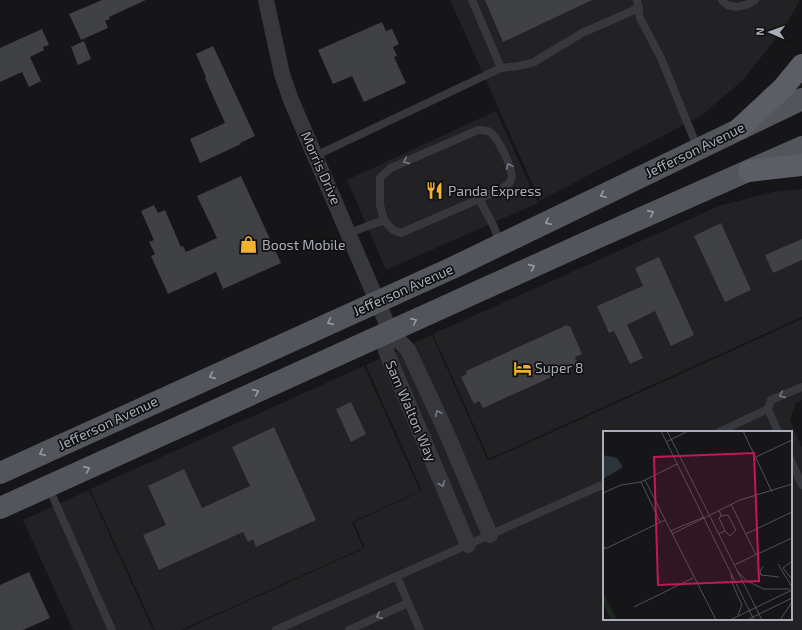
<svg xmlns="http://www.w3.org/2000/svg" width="802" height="630" font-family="'Exo 2',sans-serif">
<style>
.built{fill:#222225;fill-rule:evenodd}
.building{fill:#404145}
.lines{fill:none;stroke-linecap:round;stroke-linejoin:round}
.service{stroke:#37383d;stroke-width:8}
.minor{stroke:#37383d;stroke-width:16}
.primary{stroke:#53555c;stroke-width:22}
.trunk{stroke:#5b5e65;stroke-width:22}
.oneway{stroke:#757881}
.oneway2{stroke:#979ba6}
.labels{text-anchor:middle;stroke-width:3.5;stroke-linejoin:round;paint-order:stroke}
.street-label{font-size:14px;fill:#a8adb8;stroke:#111113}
.poi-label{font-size:14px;fill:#a8adb8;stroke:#111113;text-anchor:start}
.inset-road{fill:none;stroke:#505258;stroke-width:1}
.view{fill:#c2185b;fill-opacity:0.15;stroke:#c2185b;stroke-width:2}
.inset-edge{fill:none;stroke:#a8adb8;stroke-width:2}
</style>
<rect width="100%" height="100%" fill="#161618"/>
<!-- built -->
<g class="built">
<path d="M450,0h350l-15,27 -42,53 -41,35 -162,86z"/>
<path d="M496,111l42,92 -152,67 -39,-90z"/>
<path d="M802,189v128l-313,142 -56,-125 286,-128 54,-14z"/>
<path d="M802,319v81l-6,3 -6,17 12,28v182h-618l181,-82 -11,-26 68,-31 -56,-126 66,-30 56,126zM604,432h187v187h-187z"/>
<path d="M364,366l56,125 -68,31 11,26 -182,82h-26l-65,-141z"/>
<path d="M89,490l64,140h-80l-50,-110z"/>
</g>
<!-- building -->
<g class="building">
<path d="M102,0h44l-37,17 1,2 -5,2 3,7 -27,12 -12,-26z"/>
<path d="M485,0h107l-89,42z"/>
<path d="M382,22l4,9 6,-2 7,15 -6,3 4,9 -3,1 12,26 -42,19 -12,-26 -19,8 -15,-34z"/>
<path d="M42,29l7,16 -6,2 1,3 -14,7 11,24 -12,6 -7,-15 -22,10v-34z"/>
<path d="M84,41l7,18 -13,6 -7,-18z"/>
<path d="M213,46l42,90 -15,7 1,1 -41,19 -10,-24 35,-16 -20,-45 1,-1 -10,-23z"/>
<path d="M241,176l40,87 -58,26 -7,-17 -48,22 -17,-38 4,-2 -6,-12 5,-2 -13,-29 13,-6 4,8 7,-3 16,37 2,-1 3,6 31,-14 -20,-42z"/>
<path d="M721,223l30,67 -26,12 -31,-66z"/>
<path d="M802,239v21l-29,13 -8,-18z"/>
<path d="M659,257l35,78 -23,11 -16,-35 -28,14 16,33 -13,6 -16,-33 -5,2 -12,-27 46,-20 -8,-18z"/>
<path d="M567,325l1,2 2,-1 12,28 -7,3 3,8 -95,43 -4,-7 -5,3 -13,-27 6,-3 -1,-3z"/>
<path d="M351,402l15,32 -15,8 -15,-33z"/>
<path d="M274,427l42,93 -60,27 -3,-8 -5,3 -5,-10 -84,38 -16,-35 23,-10 -18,-39 36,-17 18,39 48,-22 -18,-39z"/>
<path d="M29,572l21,46 -27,12h-23v-45z"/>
</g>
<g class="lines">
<!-- service -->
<g class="service">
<path d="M472,0l29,68"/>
<path d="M637,0l3,18 21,40 37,91"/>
<path d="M722,0c8,11 23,7 33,0"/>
<path d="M315,156l186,-88 18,-2 15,-4 48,-29 57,-25"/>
<path d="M384,220l-4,-15v-27l11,-10 87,-38c5,0 8,0 12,2 8,6 25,39 21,48 -3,8 -24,15 -32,19"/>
<path d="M349,233l35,-13 9,10 8,3 78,-34 15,28 6,17"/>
<path d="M768,409l10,23"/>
<path d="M719,432l49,-23 3,-9 31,-13"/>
<path d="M791,461l11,24"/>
<path d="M48,486l64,144"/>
<path d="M397,577l23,53"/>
<path d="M276,630l328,-146"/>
<path d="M349,630l59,-27"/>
</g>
<!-- minor -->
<g class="minor">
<path d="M266,0l16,74 9,26 99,231 18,19 36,77 46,108"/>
<path d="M390,331l-4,20 82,194"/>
</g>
<!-- primary -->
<g class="primary">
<path d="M0,473l452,-205 350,-169"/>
<path d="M0,508l594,-269 208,-92"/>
</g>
<!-- trunk -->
<g class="trunk">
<path d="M739,129l44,-41 19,-23"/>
<path d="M749,171l53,-6"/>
</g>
</g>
<!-- one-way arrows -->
<defs><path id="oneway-chevron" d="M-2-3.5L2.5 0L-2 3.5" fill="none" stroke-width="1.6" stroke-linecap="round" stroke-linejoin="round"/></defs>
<g class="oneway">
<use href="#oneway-chevron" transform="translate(406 161) rotate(156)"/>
<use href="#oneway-chevron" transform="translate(509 166) rotate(-114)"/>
<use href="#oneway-chevron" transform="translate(782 395) rotate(156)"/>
<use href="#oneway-chevron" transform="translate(438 413) rotate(-115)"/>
<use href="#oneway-chevron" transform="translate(442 484) rotate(67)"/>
<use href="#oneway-chevron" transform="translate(379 616) rotate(155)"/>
</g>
<g class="oneway2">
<use href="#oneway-chevron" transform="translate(603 195) rotate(155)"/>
<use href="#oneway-chevron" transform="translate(651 213) rotate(-24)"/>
<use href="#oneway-chevron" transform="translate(548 222) rotate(153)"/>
<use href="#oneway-chevron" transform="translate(532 267) rotate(-24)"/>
<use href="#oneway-chevron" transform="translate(414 321) rotate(-24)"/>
<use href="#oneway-chevron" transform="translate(330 322) rotate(156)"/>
<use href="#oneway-chevron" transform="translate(212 376) rotate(156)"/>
<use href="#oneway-chevron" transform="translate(256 392) rotate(-24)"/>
<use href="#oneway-chevron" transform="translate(42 453) rotate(155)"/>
<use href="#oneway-chevron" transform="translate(87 469) rotate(-24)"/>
</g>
<!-- icons -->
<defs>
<symbol id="restaurant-bare" viewBox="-9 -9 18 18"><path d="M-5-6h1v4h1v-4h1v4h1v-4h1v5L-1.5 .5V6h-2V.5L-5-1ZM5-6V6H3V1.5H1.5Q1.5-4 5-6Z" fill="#f2b134" stroke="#111113" stroke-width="2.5" paint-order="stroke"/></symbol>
<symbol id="shop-bare" viewBox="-9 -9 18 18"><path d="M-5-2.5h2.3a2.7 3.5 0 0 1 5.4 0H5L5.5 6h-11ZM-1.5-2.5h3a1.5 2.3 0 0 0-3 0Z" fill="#f2b134" stroke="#111113" stroke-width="2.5" paint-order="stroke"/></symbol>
<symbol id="hotel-bare" viewBox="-9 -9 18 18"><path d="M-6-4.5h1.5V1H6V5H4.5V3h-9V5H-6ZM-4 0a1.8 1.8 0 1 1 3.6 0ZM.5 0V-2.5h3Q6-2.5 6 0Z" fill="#f2b134" stroke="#111113" stroke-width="2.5" paint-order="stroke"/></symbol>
</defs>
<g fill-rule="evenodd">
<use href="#restaurant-bare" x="422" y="178" width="25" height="25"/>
<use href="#shop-bare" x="236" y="232" width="25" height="25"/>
<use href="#hotel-bare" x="510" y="356" width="25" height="25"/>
</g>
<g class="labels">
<!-- street labels -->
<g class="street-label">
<text transform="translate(695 150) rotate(-26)" y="5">Jefferson Avenue</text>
<text transform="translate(321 168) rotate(66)" y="5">Morris Drive</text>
<text transform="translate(403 290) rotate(-24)" y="5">Jefferson Avenue</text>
<text transform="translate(411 411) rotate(67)" y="5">Sam Walton Way</text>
<text transform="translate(108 423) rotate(-25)" y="5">Jefferson Avenue</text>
</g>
<!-- poi labels -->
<g class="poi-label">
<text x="448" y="196">Panda Express</text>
<text x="262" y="250">Boost Mobile</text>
<text x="535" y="373">Super 8</text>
</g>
</g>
<!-- overview -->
<g transform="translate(603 431)">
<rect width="189" height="189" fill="#161618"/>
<path d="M0,161l14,28h-6l-8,-16z" fill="#1e261f"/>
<path d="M0,24l14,3 6,9 -20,12z" fill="#2c353c"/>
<path class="inset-road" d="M58,0l93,189M64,0l95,189M140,0l29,61M63,11l22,-11M153,26l36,-17M42,49l71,140M38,51l19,40M0,62l18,-8 20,-3 36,-18M128,73l25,51M118,85l7,-1 8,15 -6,6 -5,-5M67,100l34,-14M69,103l68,-34 52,-16M115,103l7,-3 -6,-13 2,-2 -2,-6M143,103l46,-22M0,114l2,4 60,-29M175,133l14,23M131,134l58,-27M160,136l-3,4 1,4 18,2M135,141l9,9 17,8h26M128,143l2,11 9,20 -4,10M188,147l-8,-10 8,-6M31,176l59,-29M127,189l62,-30M144,189l45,-22M177,189l12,-18"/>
<path class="view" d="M151,22l5,128 -101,4 -4,-128z"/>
<rect width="189" height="189" class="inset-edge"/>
</g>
<!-- north arrow -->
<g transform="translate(770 32) rotate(272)" stroke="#111113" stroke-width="3" paint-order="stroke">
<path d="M0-3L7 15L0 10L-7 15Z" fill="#a8adb8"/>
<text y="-6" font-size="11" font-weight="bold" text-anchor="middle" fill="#a8adb8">N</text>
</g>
</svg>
